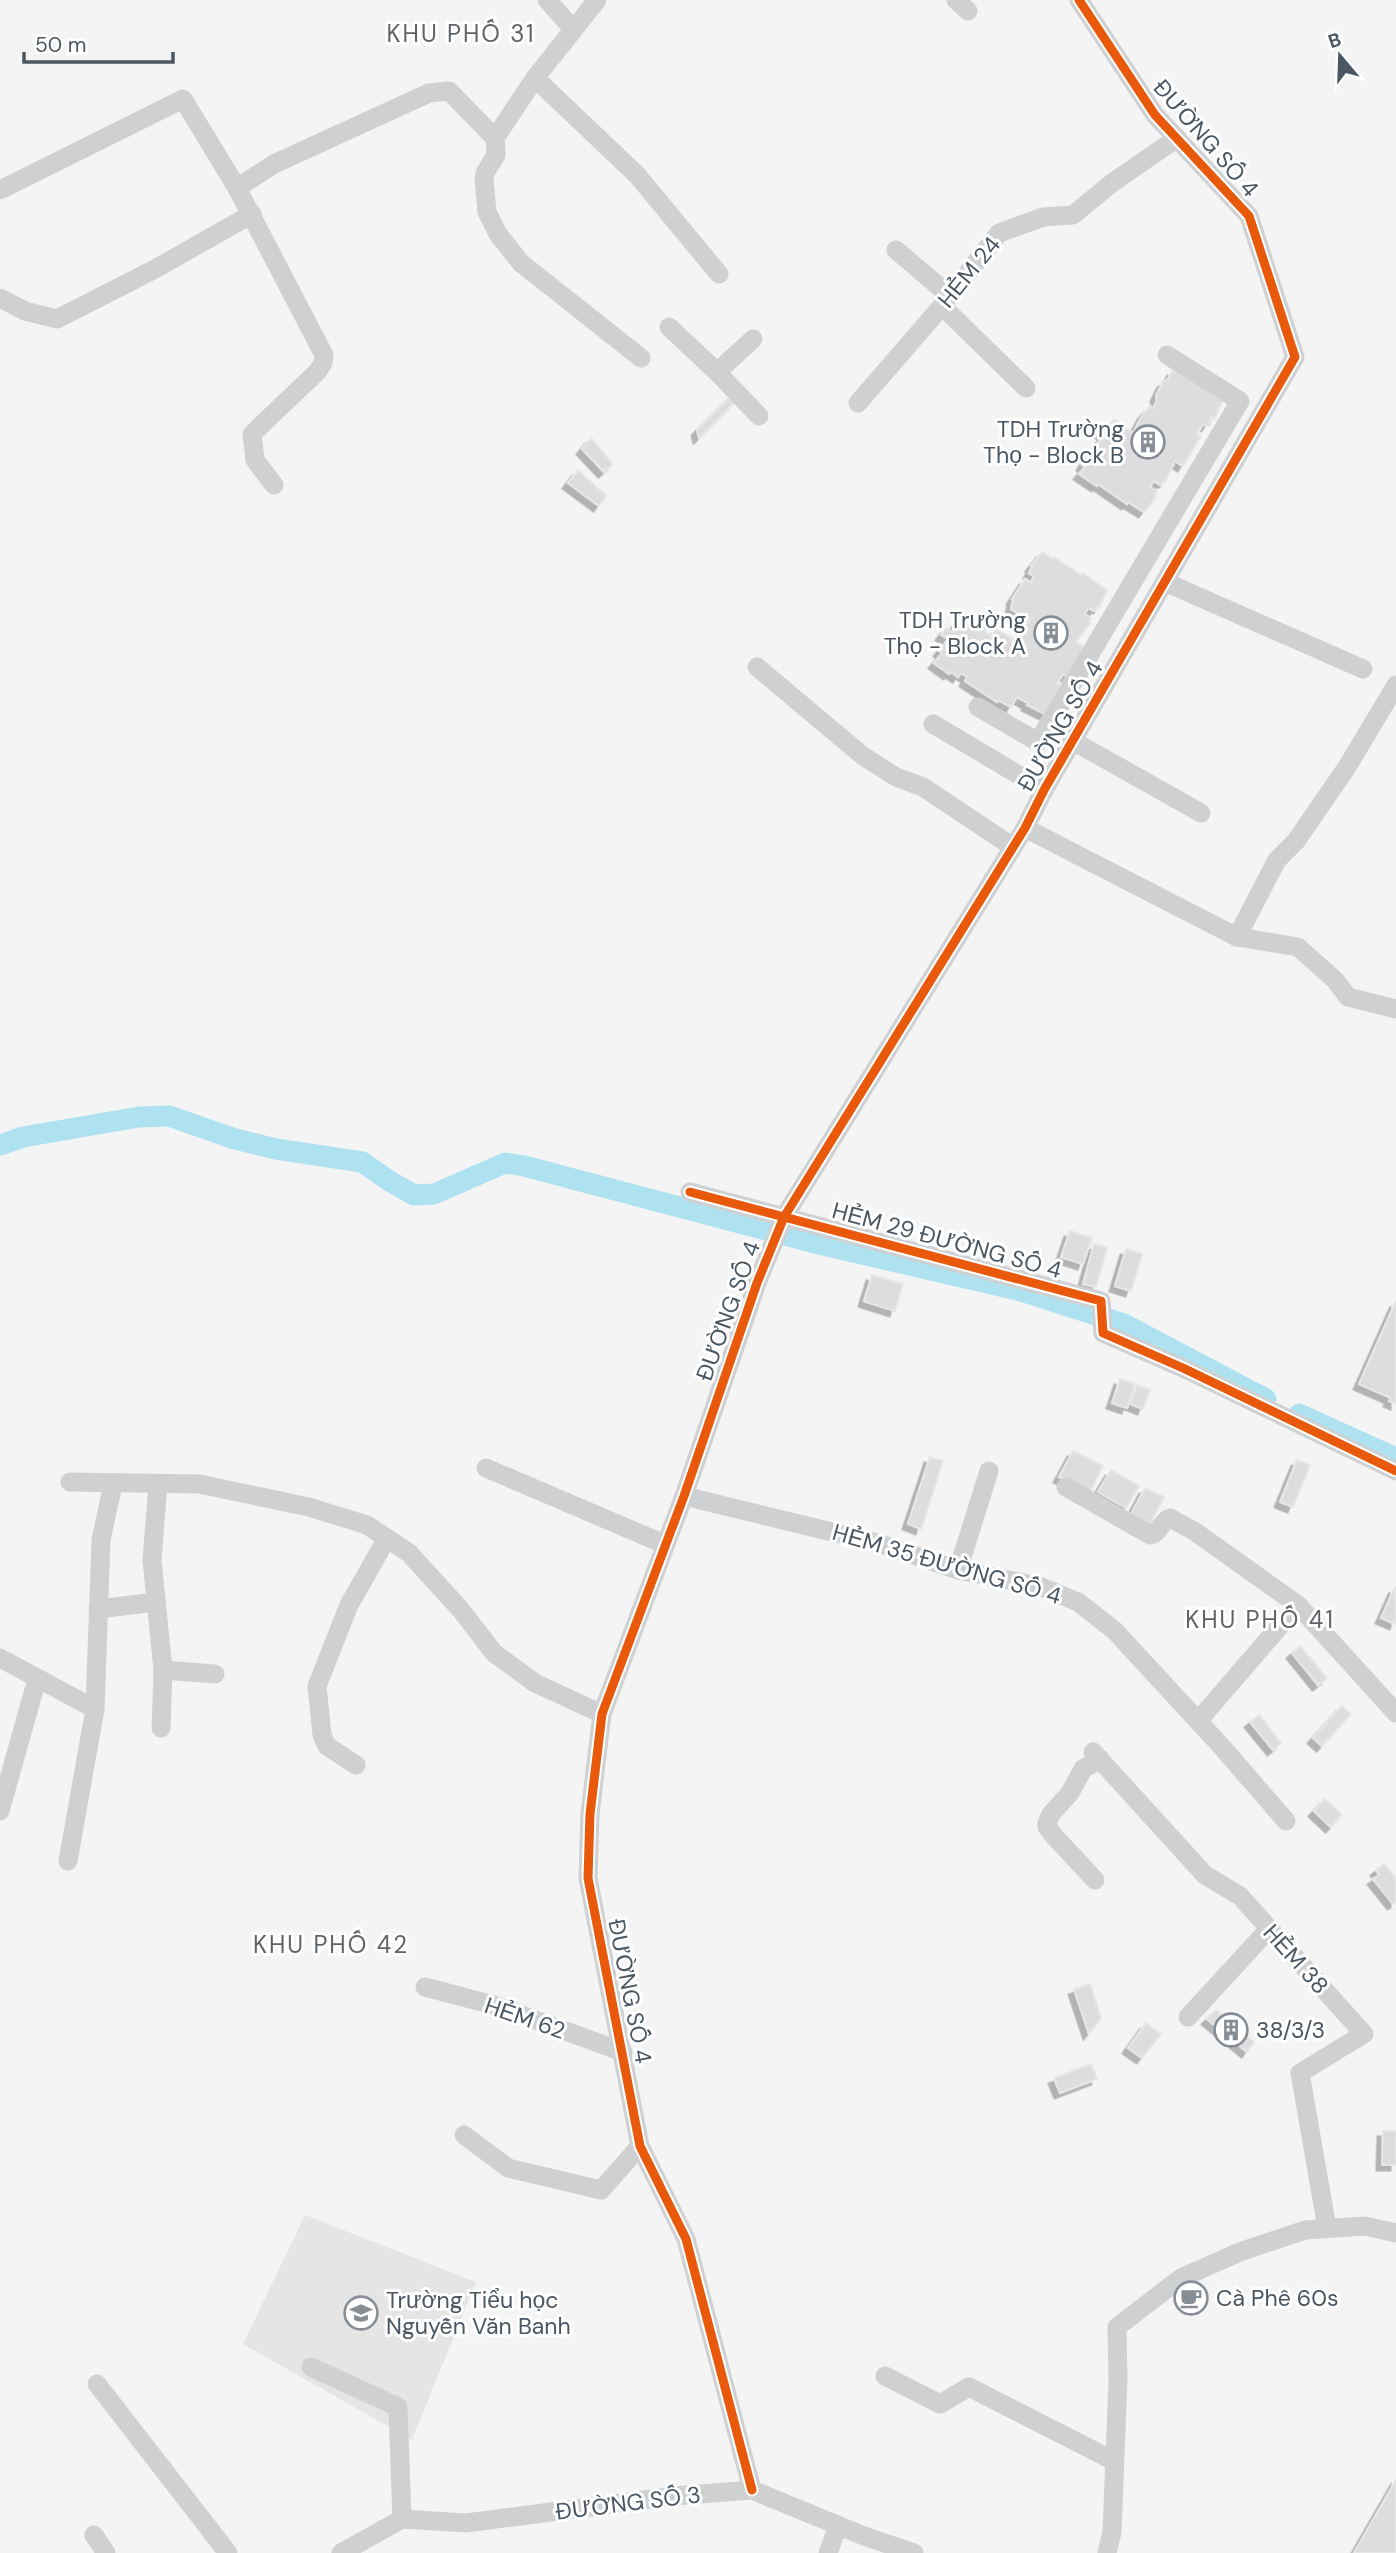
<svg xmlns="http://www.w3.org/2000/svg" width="1396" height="2553" font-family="'DM Sans',sans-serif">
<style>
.education{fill:#e6e5e6}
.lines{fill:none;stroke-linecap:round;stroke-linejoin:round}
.canal{stroke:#aee2f0;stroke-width:21}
.building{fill:#ddddde;stroke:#e5e6e7;stroke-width:2;filter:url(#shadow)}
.minor{stroke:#ced0d2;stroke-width:19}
.cycleway-casing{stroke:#fff;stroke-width:13}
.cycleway{stroke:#e8590c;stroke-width:9}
.labels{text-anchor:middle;stroke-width:6;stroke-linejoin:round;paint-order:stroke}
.street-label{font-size:23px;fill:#4a5661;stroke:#fff}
.poi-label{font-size:23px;fill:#4a5661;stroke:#fff;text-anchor:start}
.neighbourhood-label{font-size:24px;letter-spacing:2px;fill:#5f6368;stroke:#fff}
</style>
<defs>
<filter id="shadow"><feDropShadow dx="-5.5" dy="5.5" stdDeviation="0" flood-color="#0004"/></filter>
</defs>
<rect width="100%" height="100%" fill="#f4f4f4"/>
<!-- education -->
<path class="education" d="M305,2215l171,67 -64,158 -169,-96z"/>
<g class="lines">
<!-- canal -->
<g class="canal">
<path d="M0,1145l23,-8 116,-20 30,-1 66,23 41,10 86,13 29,20 23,13 20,-1 71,-31 19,3 295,78 202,47 103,33 142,75"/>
<path d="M1299,1414l97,44"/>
</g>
</g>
<!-- building -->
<g class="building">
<path d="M1173,370l50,30 -9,19 -2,-2 -5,9 -4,-2 -6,10 4,2 -18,30 -8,-5 -10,21 -2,-1 -3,4 -6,-4 -4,6 7,4 -3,5 2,1 -12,15 -16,-10 -1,2 -29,-20 -1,2 -18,-12 6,-7 -3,-2 5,-8 3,2 2,-6 5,3 4,-6 -6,-3 9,-13 -3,-1 5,-8 2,2 6,-8 19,14 10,-19 7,-8 3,2 4,-7 -1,-5 7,-14 5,-3z"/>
<path d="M730,397l4,6 -35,35 -2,-8z"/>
<path d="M591,438l22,26 -9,8 -22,-23z"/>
<path d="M578,470l28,26 -7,10 -31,-23z"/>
<path d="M1042,552l11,7 1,-2 27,18 1,-2 25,17 -8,18 -2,-1 -3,4 -6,-3 -3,6 6,4 -2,4 1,1 -14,19 9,5 -18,29 -4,-2 -6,10 4,3 -16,27 -18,-9 1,-2 -11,-6 -6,10 -13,-7 -1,2 -32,-21 2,-4 -6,-4 -3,4 -7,-5 -2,2 -15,-11 8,-10 -3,-2 9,-12 -7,-4 5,-7 7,4 2,-2 1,-2 -2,-2 10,-13 9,6 1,-3 15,9 -4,7 7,4 4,-7 17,10 -2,3 3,2 15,-24 -18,-11 2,-9 -1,-1 13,-20 6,3 3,-6 -5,-3 3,-6 -1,-1z"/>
<path d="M1070,1231l22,7 -9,26 -22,-7z"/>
<path d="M1094,1244l13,3 -11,40 -13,-3z"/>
<path d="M1126,1249l16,5 -11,37 -16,-5z"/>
<path d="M872,1275l31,9 -8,27 -31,-10z"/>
<path d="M1396,1301v103l-7,-3 2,-3 -32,-14z"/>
<path d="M1120,1379l15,5 -8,24 -15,-5z"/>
<path d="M1137,1385l13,5 -7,19 -13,-5z"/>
<path d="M1073,1451l30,15 -13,26 -31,-15z"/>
<path d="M930,1457l13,4 -22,68 -13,-5z"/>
<path d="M1297,1460l13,5 -17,42 -13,-5z"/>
<path d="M1111,1470l28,16 -13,22 -28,-16z"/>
<path d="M1145,1488l19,9 -15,29 -19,-10z"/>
<path d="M1395,1587l1,34 -1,3 -14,-6z"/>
<path d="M1300,1646l27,32 -9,7 -26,-32z"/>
<path d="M1342,1706l9,8 -29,32 -9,-8z"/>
<path d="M1259,1715l22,28 -8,7 -23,-28z"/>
<path d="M1325,1799l17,16 -11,12 -17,-16z"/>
<path d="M1384,1864l12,15v23l-3,2 -20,-25 6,-4 -3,-5z"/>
<path d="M1090,1984l11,34 -12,16 -15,-45z"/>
<path d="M1216,2010l38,32 -7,10 -40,-33z"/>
<path d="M1146,2023l15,11 -19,24 -14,-10z"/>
<path d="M1091,2064l6,15 -37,14 -6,-15z"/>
<path d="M1383,2131h13v34h-14z"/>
<path d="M1396,2480v73h-42z"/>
</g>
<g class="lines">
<!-- minor -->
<g class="minor">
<path d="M547,0l26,29"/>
<path d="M956,0l12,11"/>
<path d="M535,78l102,97 82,99"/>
<path d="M495,138l40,-60 62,-78"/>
<path d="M237,188l37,-24 155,-71 20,-2 46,47 1,17 -11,18 -1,6 3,33 11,22 23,29 120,95"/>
<path d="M0,190l183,-91 54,89 87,167 -1,8 -5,8 -66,63 3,26 19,25"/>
<path d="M896,250l53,45"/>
<path d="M0,298l25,13 32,8 98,-50 97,-55"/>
<path d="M942,306l84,82"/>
<path d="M669,327l48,45 42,44"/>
<path d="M717,372l36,-33"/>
<path d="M858,403l84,-97 57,-73 44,-16 30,-2 39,-32 65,-45"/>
<path d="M1165,582l198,87"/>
<path d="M757,667l106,89 33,21 27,10 90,60"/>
<path d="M978,707l60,35 202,-341 -73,-46"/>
<path d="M933,724l111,66"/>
<path d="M1073,741l128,72"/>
<path d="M1025,828l212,109 61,10 37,33 13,17 48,12"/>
<path d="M1237,937l40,-77 19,-19 51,-74 49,-82"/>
<path d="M690,1192l411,109 2,32 80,35 213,103"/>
<path d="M486,1468l178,76"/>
<path d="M70,1482l129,2 110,23 58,18 42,28 52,57 33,43 41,30 67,31"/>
<path d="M158,1484l-6,76 11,110 -2,58"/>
<path d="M1066,1487l84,48c10,-2 11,-14 20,-17l24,13 104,74 98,108"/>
<path d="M684,1496l197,48 77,26 81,16 39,16 36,28 108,117 64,74"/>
<path d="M958,1570l31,-99"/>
<path d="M98,1609l58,-7"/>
<path d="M0,1658l95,51"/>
<path d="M163,1670l52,4"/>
<path d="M1198,1721l100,-116"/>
<path d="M1093,1752l112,123 35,21 124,138 -64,39 27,155"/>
<path d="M356,1765l-29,-19 -5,-11 -5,-49 32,-81 38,-67"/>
<path d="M0,1811l37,-132"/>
<path d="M68,1861l27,-152 6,-169 12,-56"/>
<path d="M1095,1880l-40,-43 -8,-10v-4l4,-9 19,-21 13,-24 17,-10"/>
<path d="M425,1987l72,19 126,46"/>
<path d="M1188,2017l81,-88"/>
<path d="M464,2135l44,33 93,22 39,-44"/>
<path d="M311,2367l87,40 4,112"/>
<path d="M885,2376l55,28 29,-17 145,74"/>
<path d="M97,2384l131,169"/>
<path d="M752,2490l-66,-251 -46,-93 -52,-268 2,-64 12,-100 82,-218 73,-213 27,-66 241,-389 19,-38 251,-433 -46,-141 -94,-101 -76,-115"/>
<path d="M94,2535l12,18"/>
<path d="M341,2553l61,-34 64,4 208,-27 78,-6 112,46 50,17"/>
<path d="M828,2553l10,-27"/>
<path d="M1107,2553l5,-21 6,-152 -1,-53 64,-49 61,-27 63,-21 60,-4 31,7"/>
</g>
<defs>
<g id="cycleway">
<path d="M690,1192l411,109 2,32 80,35 213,103"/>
<path d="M752,2490l-66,-251 -46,-93 -52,-268 2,-64 12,-100 82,-218 73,-213 27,-66 241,-389 19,-38 251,-433 -46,-141 -94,-101 -76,-115"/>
</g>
</defs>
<!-- cycleway casing -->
<use href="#cycleway" class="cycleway-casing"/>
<!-- cycleway -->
<use href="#cycleway" class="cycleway"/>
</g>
<!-- icons -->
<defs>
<symbol id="building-ring" viewBox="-11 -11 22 22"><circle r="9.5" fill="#fff" stroke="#868d94" stroke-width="1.5"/><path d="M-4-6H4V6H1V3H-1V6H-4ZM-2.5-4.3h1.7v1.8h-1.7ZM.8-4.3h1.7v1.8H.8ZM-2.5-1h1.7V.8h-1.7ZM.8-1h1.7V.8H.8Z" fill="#868d94"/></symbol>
<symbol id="cafe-ring" viewBox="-11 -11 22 22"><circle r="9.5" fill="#fff" stroke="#868d94" stroke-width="1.5"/><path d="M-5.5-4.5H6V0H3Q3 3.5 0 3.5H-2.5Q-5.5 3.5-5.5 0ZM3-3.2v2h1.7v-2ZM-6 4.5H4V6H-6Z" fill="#868d94"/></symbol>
<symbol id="school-ring" viewBox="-11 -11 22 22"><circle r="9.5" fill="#fff" stroke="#868d94" stroke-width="1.5"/><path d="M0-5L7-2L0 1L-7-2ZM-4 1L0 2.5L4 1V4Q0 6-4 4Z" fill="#868d94"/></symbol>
</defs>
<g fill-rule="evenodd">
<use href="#building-ring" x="1129" y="423" width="38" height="38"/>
<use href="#building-ring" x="1032" y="614" width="38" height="38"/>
<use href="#building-ring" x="1212" y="2011" width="38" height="38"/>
<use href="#cafe-ring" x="1172" y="2279" width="38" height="38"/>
<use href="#school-ring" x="342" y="2294" width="38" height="38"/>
</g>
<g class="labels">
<!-- street labels -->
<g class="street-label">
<text transform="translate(1206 138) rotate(49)" y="8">ĐƯỜNG SỐ 4</text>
<text transform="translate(969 272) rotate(-51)" y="8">HẺM 24</text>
<text transform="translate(1060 726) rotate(-60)" y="8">ĐƯỜNG SỐ 4</text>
<text transform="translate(947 1240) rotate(15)" y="8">HẺM 29 ĐƯỜNG SỐ 4</text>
<text transform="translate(728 1311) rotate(-70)" y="8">ĐƯỜNG SỐ 4</text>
<text transform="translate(947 1564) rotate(16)" y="8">HẺM 35 ĐƯỜNG SỐ 4</text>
<text transform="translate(1296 1959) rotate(48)" y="8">HẺM 38</text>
<text transform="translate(630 1991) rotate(79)" y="8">ĐƯỜNG SỐ 4</text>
<text transform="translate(525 2018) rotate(19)" y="8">HẺM 62</text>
<text transform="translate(628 2503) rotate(-7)" y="8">ĐƯỜNG SỐ 3</text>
</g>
<!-- poi labels -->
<g class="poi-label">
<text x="1124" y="437" text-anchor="end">TDH Trường<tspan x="1124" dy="26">Thọ - Block B</tspan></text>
<text x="1026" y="628" text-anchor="end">TDH Trường<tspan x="1026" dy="26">Thọ - Block A</tspan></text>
<text x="1256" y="2038">38/3/3</text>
<text x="1216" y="2306">Cà Phê 60s</text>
<text x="386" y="2308">Trường Tiểu học<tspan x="386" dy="26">Nguyễn Văn Banh</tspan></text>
</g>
<!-- neighbourhood labels -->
<g class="neighbourhood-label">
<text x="461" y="42">KHU PHỐ 31</text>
<text x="1260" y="1628">KHU PHỐ 41</text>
<text x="331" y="1953">KHU PHỐ 42</text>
</g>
</g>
<!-- north arrow -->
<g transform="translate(1340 56) rotate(341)" stroke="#ffffff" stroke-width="5" paint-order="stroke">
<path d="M0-5L12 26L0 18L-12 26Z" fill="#4a5661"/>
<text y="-10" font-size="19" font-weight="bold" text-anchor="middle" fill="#4a5661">B</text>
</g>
<!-- scale -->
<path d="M24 52v10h149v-10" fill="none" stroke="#4a5661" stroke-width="3.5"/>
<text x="35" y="52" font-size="21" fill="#4a5661" stroke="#ffffff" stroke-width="5" paint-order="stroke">50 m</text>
</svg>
